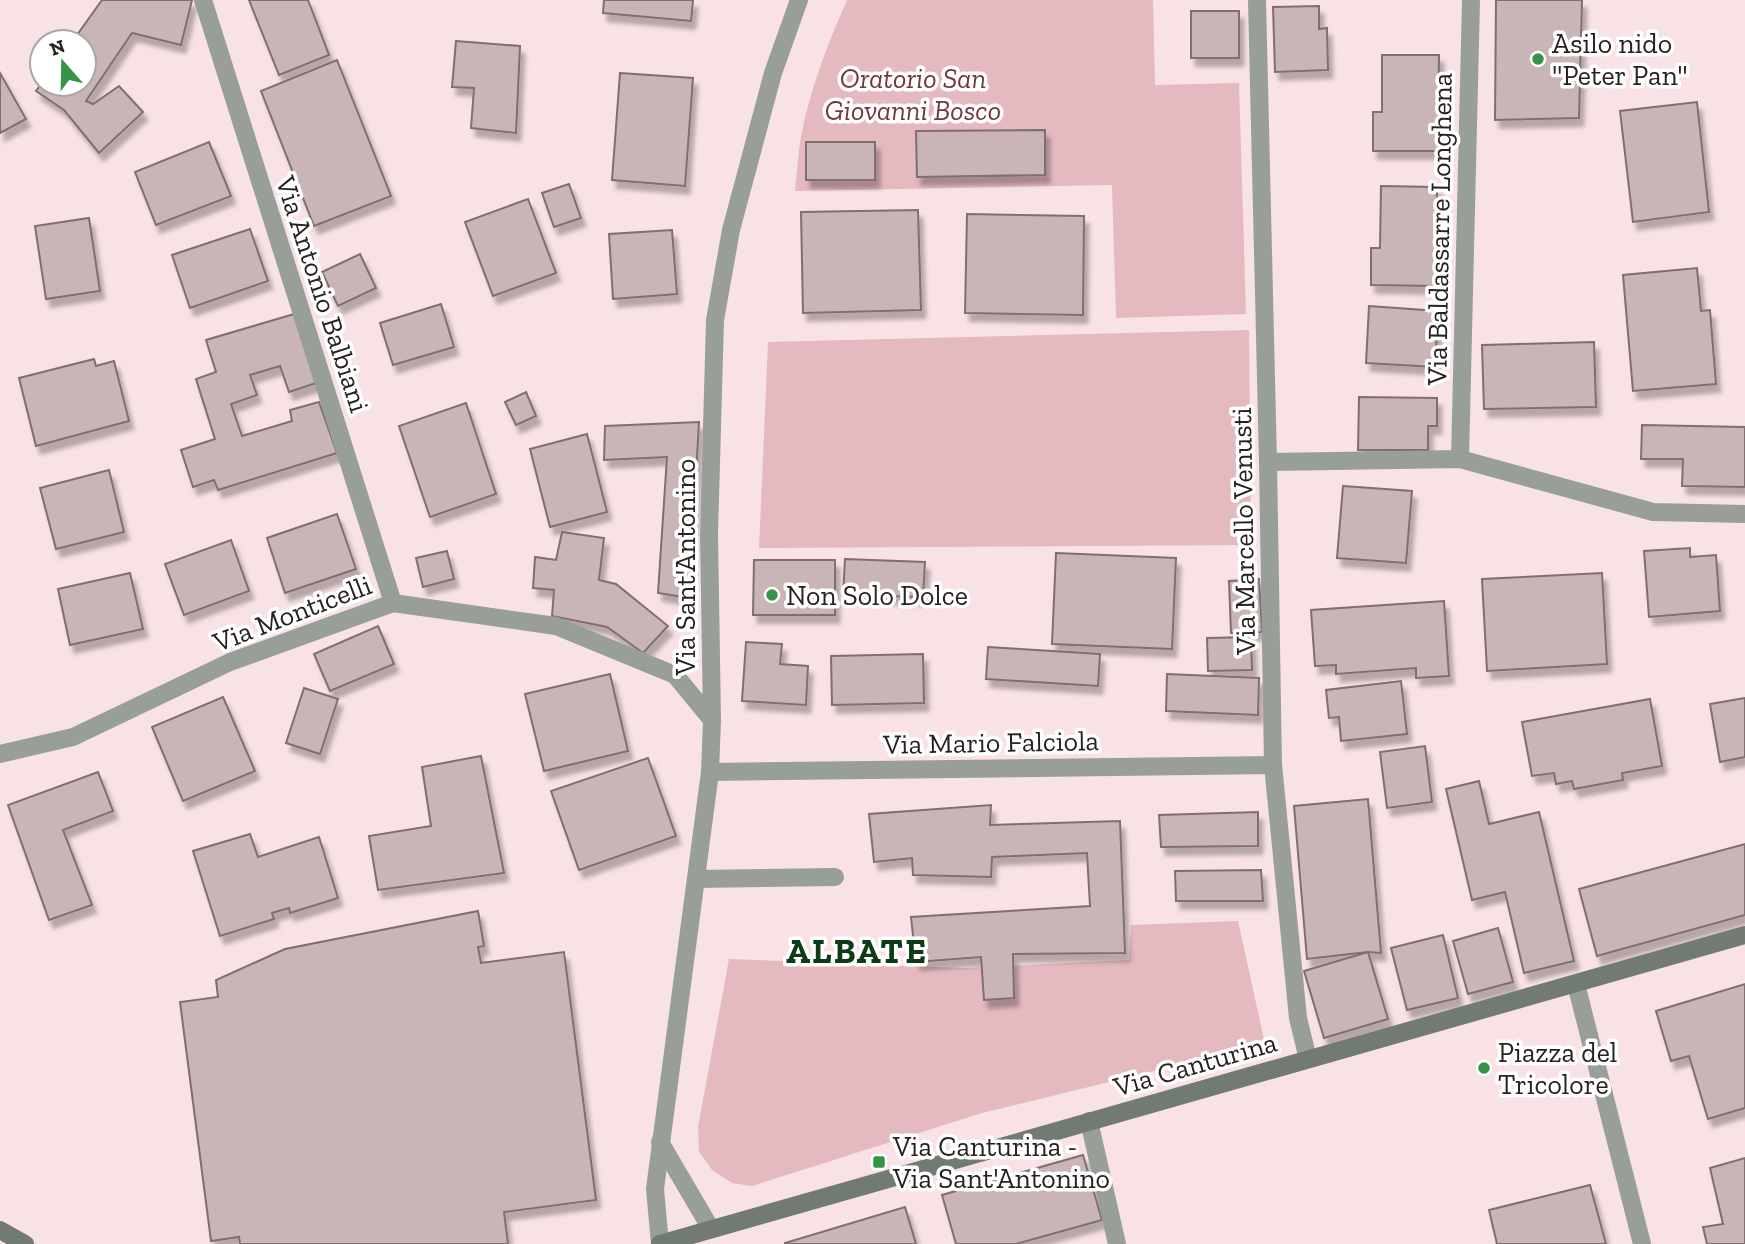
<svg xmlns="http://www.w3.org/2000/svg" width="1745" height="1244" font-family="'Zilla Slab',serif">
<style>
.green{fill:#e4b9c0}
.building{fill:#c9b4b6;stroke:#816e70;stroke-width:2;filter:url(#shadow)}
.lines{fill:none;stroke-linecap:round;stroke-linejoin:round}
.street{stroke:#989e98;stroke-width:18}
.secondary{stroke:#727b72;stroke-width:18}
.poi-dot{fill:#379447;stroke:#fff;stroke-width:2.5}
.labels{text-anchor:middle;stroke-width:7;stroke-linejoin:round;paint-order:stroke}
.poi-label{font-size:28px;fill:#282021;stroke:#fff;text-anchor:start}
.park-label{font-size:28px;font-style:italic;fill:#733643;stroke:#fff}
.street-label{font-size:28px;fill:#282021;stroke:#fff}
.district-label{font-size:35px;font-weight:bold;letter-spacing:2px;fill:#0d3b16;stroke:#fff}
</style>
<defs>
<filter id="shadow"><feDropShadow dx="4.5" dy="8" stdDeviation="2" flood-color="#0004"/></filter>
</defs>
<rect width="100%" height="100%" fill="#f8e2e5"/>
<!-- green -->
<g class="green">
<path d="M847,0h306l2,85 84,-2 7,231 -130,4 -4,-133 -317,6c2,-18 3,-37 6,-55 9,-47 27,-93 46,-136z"/>
<path d="M1249,330l2,215 -492,3 9,-206z"/>
<path d="M1238,921l27,123 -283,69 -230,73 -20,-3 -20,-13 -13,-18 -1,-25 31,-168 236,9 164,-8 2,-35z"/>
</g>
<!-- building -->
<g class="building">
<path d="M102,0h90l-11,45 -49,-12 -46,68 7,3 26,-18 24,26 -44,41 -35,-43 -28,-19 6,-8v1h42v-42h-12z"/>
<path d="M249,0h59l21,55 -50,20z"/>
<path d="M604,0h89l-2,21 -88,-8z"/>
<path d="M1496,0h86l-3,118 -84,2z"/>
<path d="M1319,6v23l8,-1 1,42 -53,2 -2,-65z"/>
<rect x="1191" y="11" width="48" height="47"/>
<path d="M456,41l64,5 -4,87 -45,-5 3,-40 -22,-1z"/>
<path d="M1382,55h57l-1,96h-65v-39h9z"/>
<path d="M337,60l54,136 -77,30 -53,-135z"/>
<path d="M0,73l26,46 -26,14z"/>
<path d="M620,73l73,5 -8,108 -73,-6z"/>
<path d="M1697,102l12,110 -76,10 -13,-111z"/>
<path d="M1045,130v45l-128,2 -1,-46z"/>
<path d="M209,142l22,54 -75,29 -21,-53z"/>
<rect x="806" y="142" width="69" height="38"/>
<path d="M569,184l12,34 -27,9 -12,-34z"/>
<path d="M1381,186l56,1 -1,99 -65,-1v-37h9z"/>
<path d="M528,199l28,74 -63,23 -28,-74z"/>
<path d="M918,210l3,100 -118,3 -2,-101z"/>
<path d="M967,214l117,2 -1,99 -118,-2z"/>
<path d="M89,218l11,73 -54,8 -11,-73z"/>
<path d="M250,229l18,52 -78,27 -18,-53z"/>
<path d="M672,230l5,64 -64,5 -4,-65z"/>
<path d="M360,254l16,34 -38,18 -16,-34z"/>
<path d="M1697,268l4,43 9,-1 6,74 -83,7 -10,-116z"/>
<path d="M441,304l13,43 -61,18 -13,-42z"/>
<path d="M1369,306l69,5 -3,56 -69,-4z"/>
<path d="M294,314l22,69 -27,9 -9,-26 -30,9 7,20 -26,9 11,32 50,-15 -2,-11 29,-8 18,51 -119,37 -4,-10 -21,7 -12,-37 34,-11 -19,-60 20,-7 -10,-32z"/>
<path d="M1594,342l2,65 -112,2 -2,-64z"/>
<path d="M94,359l2,7 18,-5 15,60 -93,25 -17,-68z"/>
<path d="M526,392l10,24 -20,9 -11,-23z"/>
<path d="M1359,397l78,1v28h-9v24h-70z"/>
<path d="M466,403l30,91 -66,23 -31,-91z"/>
<path d="M699,422l-10,176 -31,-5 9,-136 -63,3 1,-34z"/>
<path d="M1642,425l103,2v60l-63,-1 1,-27h-42z"/>
<path d="M587,434l20,78 -57,15 -20,-78z"/>
<path d="M109,470l15,62 -68,17 -16,-61z"/>
<path d="M1343,486l69,5 -6,72 -69,-5z"/>
<path d="M337,514l19,55 -71,24 -18,-55z"/>
<path d="M562,532l42,6 -5,42 17,4 52,42 -25,27 -36,-26 -55,-11 2,-26 -21,-2 2,-31 21,3z"/>
<path d="M231,540l18,51 -65,24 -19,-51z"/>
<path d="M1690,548v9l26,-2 4,56 -71,6 -5,-66z"/>
<path d="M447,551l7,28 -31,8 -7,-29z"/>
<path d="M1056,553l120,5 -4,91 -120,-5z"/>
<path d="M845,559l80,3 -2,35 -80,-2z"/>
<path d="M754,560h81v55h-82z"/>
<path d="M130,573l13,56 -73,16 -12,-56z"/>
<path d="M1602,573l5,91 -120,7 -5,-92z"/>
<path d="M1259,579l3,53 -31,1 -2,-52z"/>
<path d="M1444,601l5,75 -33,2v-10l-80,6v-9l-21,1 -4,-56z"/>
<path d="M378,626l16,38 -64,27 -16,-37z"/>
<path d="M1251,637l1,33 -44,1 -1,-33z"/>
<path d="M746,642l36,2 -2,20 28,2 -2,39 -64,-4z"/>
<path d="M988,647l112,7 -2,32 -112,-7z"/>
<path d="M923,654l1,49 -92,2 -1,-49z"/>
<path d="M610,674l18,77 -84,20 -19,-77z"/>
<path d="M1167,674l92,4 -1,37 -92,-4z"/>
<path d="M1401,681l6,53 -66,7 -2,-24 -10,1 -3,-28z"/>
<path d="M304,688l34,11 -18,55 -34,-11z"/>
<path d="M223,697l32,74 -72,30 -31,-74z"/>
<path d="M1745,698v59l-25,5 -10,-58z"/>
<path d="M1650,699l12,67 -40,7 1,7 -49,9 -2,-8 -16,3 -2,-11 -22,3 -10,-54z"/>
<path d="M1425,746l7,56 -45,6 -7,-56z"/>
<path d="M481,756l23,117 -126,17 -9,-54 62,-10 -9,-59z"/>
<path d="M648,758l28,78 -97,34 -28,-79z"/>
<path d="M98,772l15,39 -50,19 29,75 -43,15 -41,-115z"/>
<path d="M1479,781l10,43 50,-12 35,149 -50,12 -19,-81 -33,8 -26,-111z"/>
<path d="M1368,799l13,154 -13,-1 -61,7 -13,-153z"/>
<path d="M991,805l-1,20 130,-4 5,132 -112,1 1,44 -30,2 -3,-43 -65,5 -5,-45 179,-11 -3,-53 -95,4 -1,20 -78,-2 -1,-17 -38,4 -5,-48z"/>
<path d="M1258,812v34l-97,1 -2,-32z"/>
<path d="M250,834l8,23 61,-20 19,61 -48,15 -1,-5 -17,5 2,6 -54,17 -27,-85z"/>
<path d="M1745,844v71l-148,41 -18,-67z"/>
<path d="M1261,870l2,31h-87l-1,-30z"/>
<path d="M478,911l6,35 -6,1 3,16 83,-11 32,248 -92,12 4,32h-268l-1,-7 -28,4 -31,-239 38,-5 -2,-17 69,-31z"/>
<path d="M1498,928l15,54 -45,12 -15,-53z"/>
<path d="M1443,935l15,63 -51,12 -16,-62z"/>
<path d="M1368,952l20,67 -64,19 -20,-67z"/>
<path d="M1745,984v124l-37,11 -19,-63 -18,5 -15,-50z"/>
<path d="M1083,1155l19,65 -86,24h-60l-14,-49z"/>
<path d="M1745,1158v86h-38l-4,-17 20,-3 -13,-56z"/>
<path d="M1590,1185l16,59h-109l-8,-34z"/>
<path d="M905,1207l11,37h-131v-1z"/>
</g>
<g class="lines">
<!-- street -->
<g class="street">
<path d="M203,0l190,603"/>
<path d="M1257,0l11,462 5,303 25,253 10,41"/>
<path d="M1460,459l11,-459"/>
<path d="M1268,462l192,-3 193,53 92,2"/>
<path d="M0,754l73,-17 157,-75 163,-59 163,23 119,49 37,45"/>
<path d="M710,772l563,-7"/>
<path d="M696,879l139,-2"/>
<path d="M1576,984l66,260"/>
<path d="M1089,1121l28,123"/>
<path d="M660,1142l51,87"/>
<path d="M660,1244l-5,-55 55,-417 2,-52 -3,-186 6,-214 16,-90 42,-157 26,-73"/>
</g>
<!-- secondary -->
<g class="secondary">
<path d="M0,1230l25,14"/>
<path d="M660,1244l1085,-309"/>
</g>
</g>
<!-- markers -->
<g class="poi-dot">
<circle cx="1538" cy="59" r="7"/>
<circle cx="772" cy="595" r="7"/>
<circle cx="1484" cy="1068" r="7"/>
<rect x="872" y="1155" width="14" height="14" rx="3.5"/>
</g>
<g class="labels">
<!-- poi labels -->
<g class="poi-label">
<text x="1552" y="53">Asilo nido<tspan x="1552" dy="32">"Peter Pan"</tspan></text>
<text x="786" y="605">Non Solo Dolce</text>
<text x="1498" y="1062">Piazza del<tspan x="1498" dy="32">Tricolore</tspan></text>
<text x="893" y="1156">Via Canturina -<tspan x="893" dy="32">Via Sant'Antonino</tspan></text>
</g>
<!-- park labels -->
<g class="park-label">
<text x="913" y="88">Oratorio San<tspan x="913" dy="32">Giovanni Bosco</tspan></text>
</g>
<!-- street labels -->
<g class="street-label">
<text transform="translate(1439 229) rotate(-89)" y="10">Via Baldassarre Longhena</text>
<text transform="translate(323 294) rotate(72)" y="10">Via Antonio Balbiani</text>
<text transform="translate(1243 531) rotate(-91)" y="10">Via Marcello Venusti</text>
<text transform="translate(685 567) rotate(-90)" y="10">Via Sant'Antonino</text>
<text transform="translate(292 613) rotate(-21)" y="10">Via Monticelli</text>
<text transform="translate(991 742) rotate(-1)" y="10">Via Mario Falciola</text>
<text transform="translate(1195 1064) rotate(-16)" y="10">Via Canturina</text>
</g>
<!-- district labels -->
<g class="district-label">
<text x="857" y="963">ALBATE</text>
</g>
</g>
<!-- north arrow -->
<g transform="translate(63 63) rotate(340)"><circle r="33" fill="#ffffff" stroke="#a9a6a6" stroke-width="2"/>
<path d="M0-5L12 26L0 18L-12 26Z" fill="#379447"/>
<text y="-10" font-size="19" font-weight="bold" text-anchor="middle" fill="#282021">N</text>
</g>
</svg>
